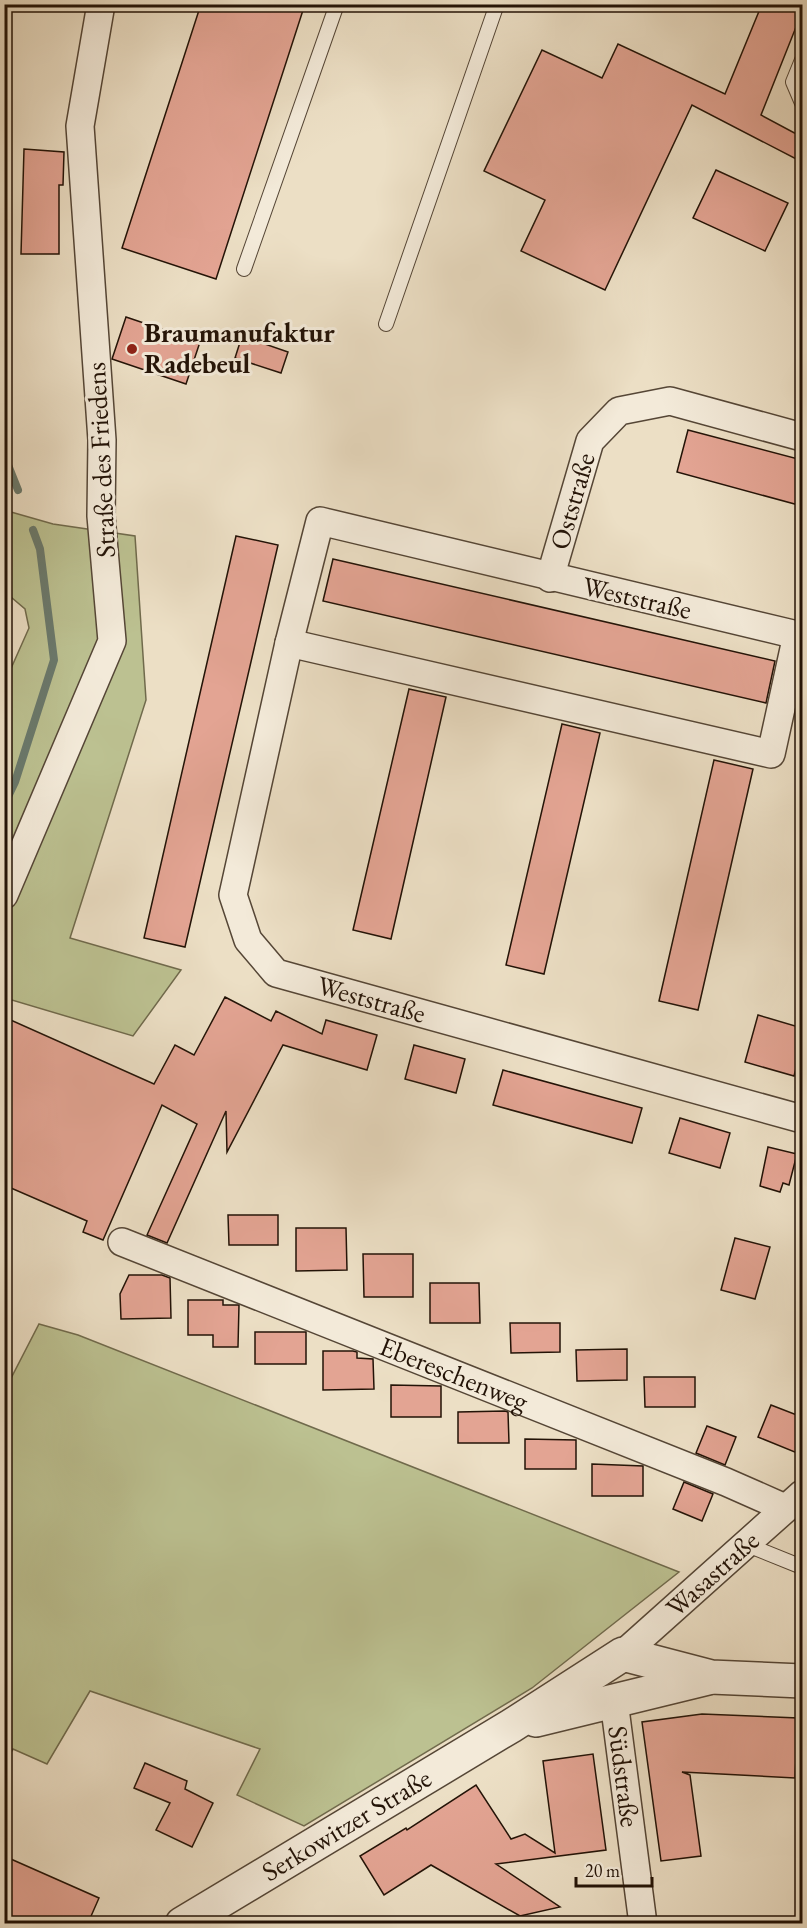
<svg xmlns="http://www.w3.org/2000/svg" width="807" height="1928" font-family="'EB Garamond',serif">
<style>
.green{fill:#bcc191;stroke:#706a4c;stroke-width:1.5}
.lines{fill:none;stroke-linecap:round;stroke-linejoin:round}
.stream{stroke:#6a796c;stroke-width:8}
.building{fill:#e3a493;stroke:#231307;stroke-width:1.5}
.service-casing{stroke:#554636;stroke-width:16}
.minor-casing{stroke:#554636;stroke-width:30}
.tertiary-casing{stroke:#554636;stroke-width:36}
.service{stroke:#f3ead9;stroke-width:14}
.minor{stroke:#f3ead9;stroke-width:27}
.tertiary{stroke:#f3ead9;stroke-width:33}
.poi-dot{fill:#8f2418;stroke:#f3ead9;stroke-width:2}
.labels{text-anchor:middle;stroke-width:6;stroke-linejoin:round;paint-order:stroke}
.poi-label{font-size:27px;font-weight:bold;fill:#231307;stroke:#f3ead9;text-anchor:start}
.street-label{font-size:27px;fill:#231307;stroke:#f3ead9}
</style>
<rect width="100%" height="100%" fill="#ecdfc5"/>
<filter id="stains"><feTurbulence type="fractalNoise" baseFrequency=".00333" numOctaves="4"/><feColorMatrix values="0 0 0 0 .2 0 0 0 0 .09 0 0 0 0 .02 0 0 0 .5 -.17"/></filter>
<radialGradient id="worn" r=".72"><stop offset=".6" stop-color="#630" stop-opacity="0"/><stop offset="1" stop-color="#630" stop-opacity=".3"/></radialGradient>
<!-- green -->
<g class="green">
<path d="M4,510l49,14 82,12 11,164 -76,238 111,32 -48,66 -128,-38v-316l24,-54 -4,-19 -20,-17z"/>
<path d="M39,1324l39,11 601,237 -147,116 -228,138 -67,-31 23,-46 -170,-58 -43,73 -34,-15 -8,13v-372z"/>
</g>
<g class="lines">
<!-- stream -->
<g class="stream">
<path d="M4,455l14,35"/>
<path d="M4,805l11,-23 39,-122 -14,-111 -7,-19"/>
</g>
</g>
<!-- building -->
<g class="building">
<path d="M201,4h104l-89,275 -94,-31z"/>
<path d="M762,4h21l19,8 -41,103 41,22v25l-110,-57 -87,185 -84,-39 24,-51 -61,-29 58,-121 60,28 16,-34 107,50z"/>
<path d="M24,149l40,3 -1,33h-4v69h-38z"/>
<path d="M716,170l72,33 -23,48 -72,-33z"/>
<path d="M126,317l74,25 -14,42 -74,-25z"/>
<path d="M242,336l46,16 -7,21 -46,-15z"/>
<path d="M688,430l114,30v46l-125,-34z"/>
<path d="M236,536l42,9 -93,402 -41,-9z"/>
<path d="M333,559l442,102 -9,42 -443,-102z"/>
<path d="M409,689l37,8 -55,242 -38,-9z"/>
<path d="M562,724l38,9 -56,241 -38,-9z"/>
<path d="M714,760l39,9 -55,241 -39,-9z"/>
<path d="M225,997l46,24 5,-10 46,23 4,-14 51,15 -10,35 -84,-25 -56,107 -1,-41 -59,132 -20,-8 50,-111 -35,-19 -59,135 -20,-8 4,-11 -83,-36v-168l150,67 21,-39 19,10z"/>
<path d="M758,1015l44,13v17l-8,31 -49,-14z"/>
<path d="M414,1045l51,14 -9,34 -51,-14z"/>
<path d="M503,1070l139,38 -10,35 -139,-38z"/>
<path d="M680,1118l50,15 -10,35 -51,-15z"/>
<path d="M768,1147l29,7 -8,31 -6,-2 -3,9 -20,-6z"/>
<path d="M228,1215h50v30h-49z"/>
<path d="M296,1228h50l1,42 -51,1z"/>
<path d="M735,1238l35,9 -15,52 -34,-9z"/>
<path d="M363,1254h50v43h-49z"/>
<path d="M129,1275h33l8,3 1,40 -50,1 -1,-25z"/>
<path d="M430,1283h49l1,40h-50z"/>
<path d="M188,1300h35v5h16l-1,42h-25v-12h-25z"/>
<path d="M510,1323h50v29l-49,1z"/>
<rect x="255" y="1332" width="51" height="32"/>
<path d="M627,1349v31l-50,1 -1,-31z"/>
<path d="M323,1351h30l4,1v6l16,1 1,30 -51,1z"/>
<path d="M644,1377h51v30h-50z"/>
<path d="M391,1385l50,1v31h-50z"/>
<path d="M771,1405l31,12v38l-44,-18z"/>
<path d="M505,1411l3,1 1,31h-51v-31z"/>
<path d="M707,1426l29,11 -11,28 -29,-12z"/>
<path d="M525,1439l51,1v29h-51z"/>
<path d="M592,1464l51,2v30h-51z"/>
<path d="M684,1482l29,12 -11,27 -29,-12z"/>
<path d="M702,1714l96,4 -3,60 -113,-6 8,3 11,81 -40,5 -19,-139z"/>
<path d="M593,1754l13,96 -110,14 64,43 -40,9 -89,-51 -47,30 -24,-39 46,-28 1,2 69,-45 35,54 14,-5 30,19 -12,-92z"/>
<path d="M145,1763l42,18 -2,8 28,14 -21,44 -36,-17 14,-27 -36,-15z"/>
<path d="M4,1856l95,42 -11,25h-84z"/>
</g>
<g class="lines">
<defs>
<g id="service">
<path d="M802,60l-9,22 9,21"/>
<path d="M244,269l93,-265"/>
<path d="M386,324l111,-320"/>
<path d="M745,1544l57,23"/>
</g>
<g id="minor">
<path id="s1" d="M550,578l40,-137 29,-30 51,-10 132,36"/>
<path id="s2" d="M802,632l-5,3 -477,-114 -31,122 -56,252 15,45 28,33 526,146"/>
<path d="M289,643l482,111 26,-119"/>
<path d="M4,895l108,-254 -11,-125 1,-76 -22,-314 21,-122"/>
<path id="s3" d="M122,1242l604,240 59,26"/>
<path id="s4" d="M623,1654l179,-160"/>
<path id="s5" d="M614,1701l29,223"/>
</g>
<g id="tertiary">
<path d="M536,1720l172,-42"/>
<path id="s6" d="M182,1924l329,-198 112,-72 88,23 91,4"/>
</g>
</defs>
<!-- service casing -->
<use href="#service" class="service-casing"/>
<!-- minor casing -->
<use href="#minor" class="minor-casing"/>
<!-- tertiary casing -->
<use href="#tertiary" class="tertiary-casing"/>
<!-- service -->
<use href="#service" class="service"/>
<!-- minor -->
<use href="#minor" class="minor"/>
<!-- tertiary -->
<use href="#tertiary" class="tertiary"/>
</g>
<!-- markers -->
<circle class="poi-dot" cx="132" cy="349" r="6"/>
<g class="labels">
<!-- poi labels -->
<g class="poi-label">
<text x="144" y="342">Braumanufaktur<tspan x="144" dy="31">Radebeul</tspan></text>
</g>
<!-- street labels -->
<g class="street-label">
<text transform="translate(101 460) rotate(-93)" y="9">Straße des Friedens</text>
<text dy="9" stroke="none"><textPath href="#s1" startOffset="80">Oststraße</textPath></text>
<text transform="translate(637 598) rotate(13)" y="9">Weststraße</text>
<text dy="9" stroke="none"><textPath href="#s2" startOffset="1070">Weststraße</textPath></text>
<text dy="9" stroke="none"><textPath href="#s3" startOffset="357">Ebereschenweg</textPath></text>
<text dy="9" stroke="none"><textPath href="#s4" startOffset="120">Wasastraße</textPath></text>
<text dy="9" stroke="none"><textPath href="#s5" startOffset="76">Südstraße</textPath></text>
<text dy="9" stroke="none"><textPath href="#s6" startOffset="192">Serkowitzer Straße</textPath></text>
</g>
</g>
<!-- margin -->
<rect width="807" height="1928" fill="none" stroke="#ecdfc5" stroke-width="24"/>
<rect x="6" y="6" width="795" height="1916" fill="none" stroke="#231307" stroke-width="3"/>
<rect x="12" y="12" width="783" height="1904" fill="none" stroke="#231307" stroke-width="1.5"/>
<!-- scale -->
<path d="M576 1877v9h76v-9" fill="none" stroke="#231307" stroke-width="3"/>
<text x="585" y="1877" font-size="18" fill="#231307" stroke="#f3ead9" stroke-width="4.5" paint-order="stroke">20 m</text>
<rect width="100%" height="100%" filter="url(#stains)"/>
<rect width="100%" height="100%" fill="url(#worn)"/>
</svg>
